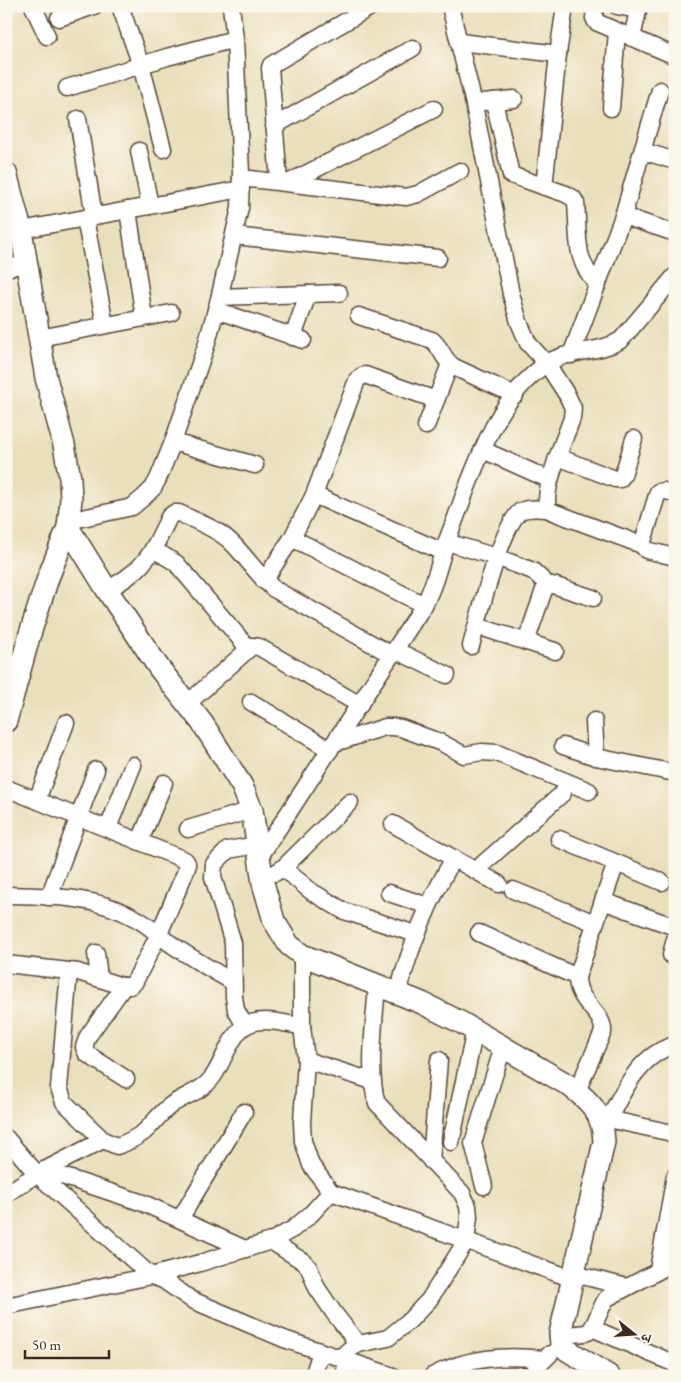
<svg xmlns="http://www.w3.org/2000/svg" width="681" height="1382" font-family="'EB Garamond','Noto Serif Devanagari',serif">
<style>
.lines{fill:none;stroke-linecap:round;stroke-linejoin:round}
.minor-casing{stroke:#554536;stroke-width:19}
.major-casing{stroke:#554536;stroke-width:24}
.minor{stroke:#fff;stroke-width:16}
.major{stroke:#fff;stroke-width:21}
</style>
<rect width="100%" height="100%" fill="#fbf7ec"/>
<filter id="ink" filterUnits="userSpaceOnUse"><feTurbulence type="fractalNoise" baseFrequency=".02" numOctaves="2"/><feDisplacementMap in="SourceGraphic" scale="10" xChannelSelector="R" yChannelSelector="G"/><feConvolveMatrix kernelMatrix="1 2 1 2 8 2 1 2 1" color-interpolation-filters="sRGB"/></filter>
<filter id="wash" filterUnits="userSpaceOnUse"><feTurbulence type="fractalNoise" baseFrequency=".0096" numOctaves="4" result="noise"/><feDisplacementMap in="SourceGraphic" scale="20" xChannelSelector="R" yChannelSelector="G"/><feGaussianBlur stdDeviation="1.12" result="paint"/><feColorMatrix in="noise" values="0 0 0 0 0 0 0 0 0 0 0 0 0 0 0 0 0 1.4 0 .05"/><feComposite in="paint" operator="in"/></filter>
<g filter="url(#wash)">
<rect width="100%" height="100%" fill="#eadfbb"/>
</g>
<g filter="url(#ink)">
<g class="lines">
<defs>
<g id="minor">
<path d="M33,6l14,30"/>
<path d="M120,6l21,59 22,84"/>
<path d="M450,6l23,94 38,194 8,28 9,21 19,21 20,31 6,13 -1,10c-7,21 -30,70 -24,91l5,3 89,33"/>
<path d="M595,6l-1,12 2,4 79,34"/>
<path d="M617,6l21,4"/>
<path d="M59,18l35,-12"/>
<path d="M632,38l7,-32"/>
<path d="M460,42l98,12"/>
<path d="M67,88l100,-31 68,-18"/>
<path d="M494,101l17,74 55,19 7,4 3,5c3,31 -3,58 22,81"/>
<path d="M483,102l31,-3"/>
<path d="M611,108l6,-77"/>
<path d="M78,119l16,97"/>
<path d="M274,126l139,-78"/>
<path d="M139,151l11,55"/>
<path d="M643,151l32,10"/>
<path d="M241,178l165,19 12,-3 42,-23"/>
<path d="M279,182l-9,-114 1,-3 101,-59"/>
<path d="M288,183l146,-74"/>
<path d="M544,187l14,-133 7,-48"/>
<path d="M128,210l16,108"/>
<path d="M623,216l52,17"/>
<path d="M85,218l20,107"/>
<path d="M21,230l220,-41"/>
<path d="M234,236l204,22"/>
<path d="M6,268l21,-4"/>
<path d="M220,297l119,-4"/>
<path d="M216,310l87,30"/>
<path d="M359,316l73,24c11,9 10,19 22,27l61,28"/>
<path d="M293,337l15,-43"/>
<path d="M39,338l132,-25"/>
<path d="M571,355l52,-139 37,-126"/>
<path d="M426,426l24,-62"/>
<path d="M173,442l82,23"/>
<path d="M483,450l67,30"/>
<path d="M558,457l57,22h5l3,-4 11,-36"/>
<path d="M675,493l-11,-2 -6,1 -16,53 4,5 29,7"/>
<path d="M314,495l129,57"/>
<path d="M69,521l63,-14 12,-10 9,-9 5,-9 15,-37 33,-96 13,-47 21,-91 1,-34 -6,-135 -4,-33"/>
<path d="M292,538l132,67"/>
<path d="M447,542l49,15 37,14 15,14"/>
<path d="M153,549l23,14 72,85"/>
<path d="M264,581l28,-43 22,-43 43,-115 5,-4 3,-1 71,25"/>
<path d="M107,590c8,-5 16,-9 23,-15 20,-14 29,-37 39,-58l5,-4h5c16,8 37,15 51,28 16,15 27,34 44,48l118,66"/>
<path d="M477,626l78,25"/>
<path d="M526,642l18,-52 4,-5h5l40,13"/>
<path d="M471,646c6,-23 32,-126 50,-135 8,-4 18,-2 27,-2"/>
<path d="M395,650l52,25"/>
<path d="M251,702l79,48"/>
<path d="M187,704l65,-58 7,1 101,58"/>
<path d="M594,721l2,36"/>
<path d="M335,743l50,-16h8l8,1 41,15 22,12 18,-3 15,1 92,38"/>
<path d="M563,746l33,11 79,16"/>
<path d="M6,788l179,72 2,3v5l-28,66 -25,49 -4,3h-8l-44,-14 -72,-8"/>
<path d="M37,800l29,-77"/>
<path d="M393,824l106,60"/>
<path d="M108,828l25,-63"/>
<path d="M188,829l64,-19"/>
<path d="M559,839l103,43"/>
<path d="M140,841l24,-58"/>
<path d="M259,858l165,-253c9,-17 14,-35 19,-53 6,-18 14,-36 20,-54 19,-49 38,-103 83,-134 22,-15 52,-10 75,-24l54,-64"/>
<path d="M283,868l29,24 32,19 72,23"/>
<path d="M476,870l87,-77"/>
<path d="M275,873l8,-5 67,-66"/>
<path d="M513,890l82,33"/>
<path d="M389,893l39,13"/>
<path d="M6,895c45,1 91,1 131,24 13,7 22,17 34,25 20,14 41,26 62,38"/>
<path d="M49,897l47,-127"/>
<path d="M603,901l72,26"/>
<path d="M479,933l98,44"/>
<path d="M96,953l3,25"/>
<path d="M302,955v71l4,34 -4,62 1,19 8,24 20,27 242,87"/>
<path d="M671,955l4,-16"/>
<path d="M69,971l-10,117 5,14 39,38 14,6c9,-3 19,-8 27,-14 9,-8 17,-20 27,-27 14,-10 30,-13 41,-27 10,-13 19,-44 33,-52 15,-10 40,-2 57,0"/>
<path d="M124,986l-36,50 -4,11 3,7 39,25"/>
<path d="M398,993c13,-50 30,-91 56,-135"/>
<path d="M245,1026l-9,-16 -2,-13 -1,-54 -20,-66 1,-13 14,-14 29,-5"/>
<path d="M306,1060l66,21"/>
<path d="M577,1091l26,-59c1,-21 -26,-28 -26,-55l39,-114"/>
<path d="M608,1119l64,14 3,3"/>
<path d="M604,1128c17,-32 33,-73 71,-83"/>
<path d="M6,1138l31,36 114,102 49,-13 71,-22 22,-12 18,-15 20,-22"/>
<path d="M451,1142l24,-112"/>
<path d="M431,1161l8,-101"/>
<path d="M44,1170l99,33 102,46"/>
<path d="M484,1186l-11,-43 30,-96"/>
<path d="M6,1194l31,-20 66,-34"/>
<path d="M180,1219l64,-107"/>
<path d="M271,1241l33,21 5,6 8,20 17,25 24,31"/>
<path d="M658,1270l17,-94"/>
<path d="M574,1274l53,13"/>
<path d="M6,1306l145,-30 12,4 29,20 92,39 109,37"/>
<path d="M592,1328l83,36"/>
<path d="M560,1334c8,0 21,1 28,-2 7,-4 13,-27 19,-34l68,-36"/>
<path d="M340,1358l10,-9 8,-5 30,-6 22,-18 19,-20 37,-59 3,-24 -1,-11 -6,-13 -85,-90c-10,-31 -2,-85 0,-119"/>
<path d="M313,1376l8,-24"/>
<path d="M344,1376l3,-15"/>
<path d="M432,1376c35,-19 73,-21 112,-17"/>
<path d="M532,1376l5,-9 13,-13"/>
</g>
<g id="major">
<path d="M6,173l15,57 25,148 18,67 6,33 1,21 -3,28 -20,51 -19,59 -23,84"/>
<path d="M68,527l39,63 52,78 44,56 39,62 10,24 11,73 11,38 15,24 13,10 120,48 40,20 108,63c22,17 33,28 34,56l-44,192 1,10 6,6 42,26"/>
</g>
</defs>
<!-- minor casing -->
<use href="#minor" class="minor-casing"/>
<!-- major casing -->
<use href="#major" class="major-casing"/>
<!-- minor -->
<use href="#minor" class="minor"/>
<!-- major -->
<use href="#major" class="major"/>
</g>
</g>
<!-- margin -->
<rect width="681" height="1382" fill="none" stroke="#fbf7ec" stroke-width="25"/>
<!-- north arrow -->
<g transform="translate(634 1334) rotate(107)" stroke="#fbf7ec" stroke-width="4" paint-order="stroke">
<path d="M0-4L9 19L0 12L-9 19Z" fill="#3b2a1e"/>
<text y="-8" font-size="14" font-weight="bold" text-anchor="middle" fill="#3b2a1e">उ</text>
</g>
<!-- scale -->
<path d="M25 1350v8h84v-8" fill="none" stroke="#3b2a1e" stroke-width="2.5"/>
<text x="32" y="1350" font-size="15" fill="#3b2a1e" stroke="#fbf7ec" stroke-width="4" paint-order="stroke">50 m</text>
</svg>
